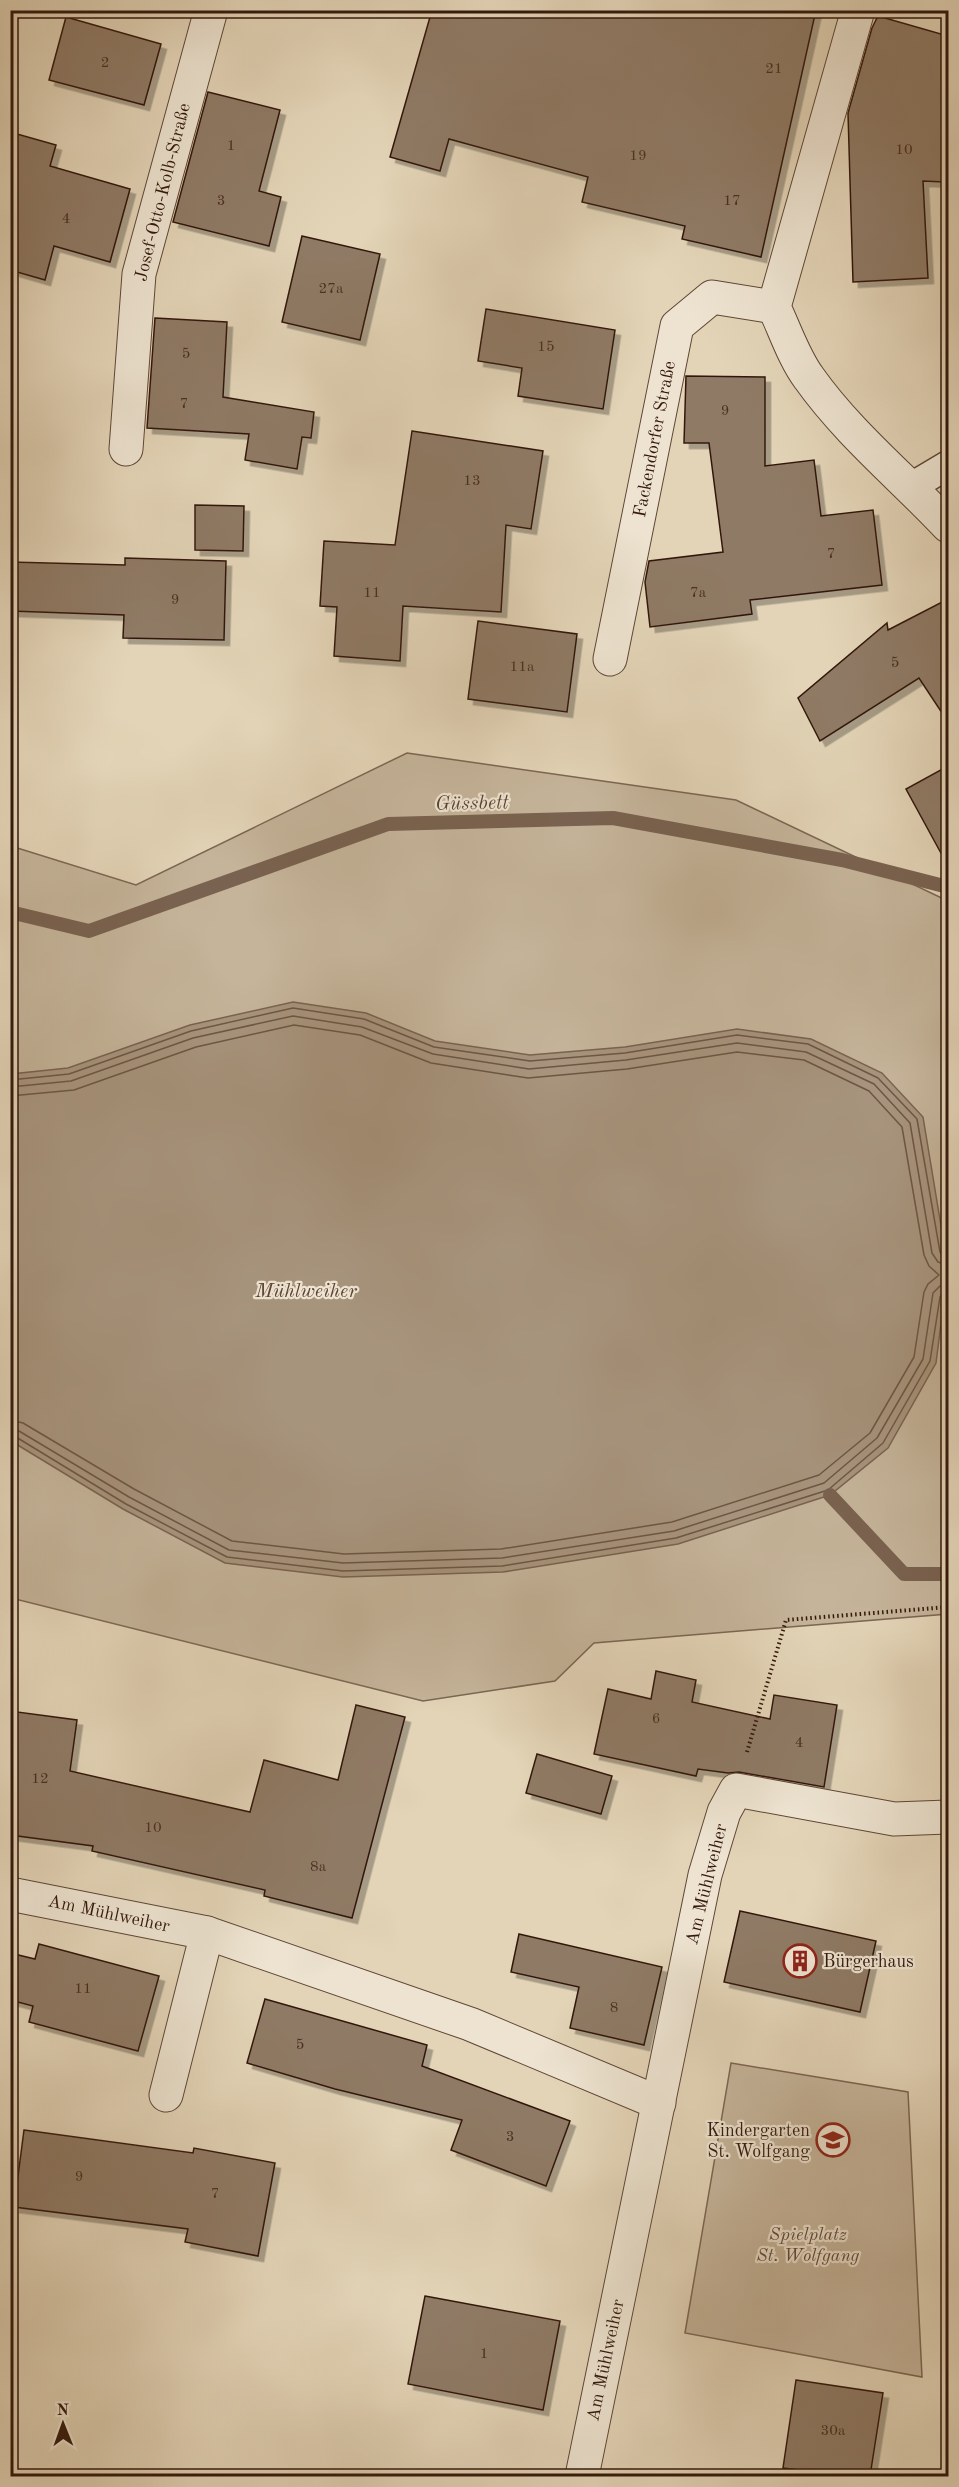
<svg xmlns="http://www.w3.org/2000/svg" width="959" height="2487" font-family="'Old Standard TT',serif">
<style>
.green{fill:#c5b49a;stroke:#7c6653;stroke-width:1.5}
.water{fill:#a7947d;stroke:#796250;stroke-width:1.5}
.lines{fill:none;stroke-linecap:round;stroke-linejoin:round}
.shore{stroke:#6d5644;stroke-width:1.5}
.stream{stroke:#796250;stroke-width:14}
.building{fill:#8f7a65;stroke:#33180c;stroke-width:1.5;filter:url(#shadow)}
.service-casing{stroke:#5f4737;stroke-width:31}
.minor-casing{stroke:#5f4737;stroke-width:35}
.path{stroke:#33180c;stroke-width:4;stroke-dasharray:1.5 3;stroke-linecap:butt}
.service{stroke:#ede3d0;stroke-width:28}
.minor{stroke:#ede3d0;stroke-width:33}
.labels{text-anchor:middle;stroke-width:4.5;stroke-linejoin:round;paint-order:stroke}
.number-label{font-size:15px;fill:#4a3022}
.street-label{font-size:18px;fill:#33180c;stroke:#ede3d0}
.poi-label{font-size:18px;fill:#33180c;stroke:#ede3d0;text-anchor:start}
.park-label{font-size:18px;font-style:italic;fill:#5f4737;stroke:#ede3d0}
.water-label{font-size:20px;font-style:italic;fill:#5c4334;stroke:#ede3d0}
</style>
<defs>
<filter id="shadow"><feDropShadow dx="5.5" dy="5.5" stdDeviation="0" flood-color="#0004"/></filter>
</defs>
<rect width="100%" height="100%" fill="#e3d4b7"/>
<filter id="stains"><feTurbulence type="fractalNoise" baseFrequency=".00333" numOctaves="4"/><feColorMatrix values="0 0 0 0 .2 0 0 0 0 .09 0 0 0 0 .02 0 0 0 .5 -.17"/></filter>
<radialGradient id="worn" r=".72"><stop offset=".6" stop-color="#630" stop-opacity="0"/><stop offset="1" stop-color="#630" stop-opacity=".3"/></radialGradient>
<!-- green -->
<g class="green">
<path d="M407,753l329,47 212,101v713l-354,29 -39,38 -132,20 -412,-103v-752l125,39z"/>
<path d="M731,2063l177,29 14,285 -237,-44z"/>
</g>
<!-- water -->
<path class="water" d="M293,1002l73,11 69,28 95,14 95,-8 112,-18 74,10 71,34 41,44 25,151 -12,95 -48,85 -58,47 -152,49 -175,28 -160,5 -118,-14 -102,-54 -112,-68v-367l57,-6 122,-43z"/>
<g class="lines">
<!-- shore -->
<g class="shore">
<path d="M10,1080l59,-6 122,-43 102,-23 71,11 70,28 96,14 95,-8 112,-18 71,9 70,34 39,41 23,133 3,4 5,1"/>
<path d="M10,1087l61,-6 122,-43 100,-22 69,11 71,27 96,15 97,-9 111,-17 69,9 68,32 36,39 22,130 6,9 10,3"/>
<path d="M10,1096l64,-6 122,-43 98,-22 66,10 71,28 97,15 99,-9 110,-17 67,8 65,31 33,36 22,128 5,11 10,9 -11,9 -4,8 -10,65 -44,76 -51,42 -147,47 -171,27 -157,5 -112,-13 -98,-52 -111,-66 -13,-3"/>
<path d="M10,1429l9,2 110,66 100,53 114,13 159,-5 172,-27 150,-48 53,-45 46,-79 10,-66 7,-7 8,-2"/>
<path d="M10,1436l6,1 110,67 101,53 116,14 159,-5 174,-28 152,-48 55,-47 47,-82 10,-64 3,-4 5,-1"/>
</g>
<!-- stream -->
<g class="stream">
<path d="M10,912l79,19 299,-107 225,-6 229,42 106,27"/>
<path d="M830,1495l74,79h44"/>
</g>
</g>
<!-- building -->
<g class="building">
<path d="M432,10h384l-55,247 -79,-18 3,-13 -103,-24 6,-25 -139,-38 -9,32 -50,-14z"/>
<path d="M878,16l70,20v106l-4,40 -21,-1 5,97 -75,4 -5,-169 24,-85z"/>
<path d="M66,17l95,27 -17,61 -95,-25z"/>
<path d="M208,92l72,18 -21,81 22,6 -12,49 -96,-24z"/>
<path d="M10,132l46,13 -6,21 80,23 -20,73 -56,-16 -9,34 -35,-10z"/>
<path d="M302,236l78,18 -20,86 -78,-18z"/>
<path d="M486,309l129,21 -12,79 -85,-13 4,-28 -44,-7z"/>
<path d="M155,318l72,4 -4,75 91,15 -3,26 -9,-1 -5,32 -52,-9 4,-26 -102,-6z"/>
<path d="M686,376l79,1v89l49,-6 7,56 52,-6 9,75 -132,15 2,14 -102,13 -5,-45 4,-21 74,-9 -14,-109h-25z"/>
<path d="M412,431l131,20 -12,78 -25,-4 -5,87 -98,-6 -3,55 -66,-5 3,-49 -17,-1 4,-65 71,4z"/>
<path d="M195,505l49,1 -1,45 -48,-1z"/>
<path d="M125,558l101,3 -2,79 -101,-2 1,-23 -114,-4v-49l115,3z"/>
<path d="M948,599v123l-29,-44 -99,63 -22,-43 89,-75 1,7z"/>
<path d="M478,621l99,13 -10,78 -99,-13z"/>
<path d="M948,766v100l-42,-77z"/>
<path d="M656,1671l40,9 -4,22 78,17 4,-24 63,10 -13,82 -85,-15 -11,1 -30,-4 -2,7 -102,-22 14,-65 43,10z"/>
<path d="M356,1705l49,12 -53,201 -88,-22 1,-6 -173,-39 1,-5 -83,-11v-124l67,9 -7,51 180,41 14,-52 74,20z"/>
<path d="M537,1754l75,22 -11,38 -75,-21z"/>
<path d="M740,1911l136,30 -16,71 -136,-30z"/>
<path d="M519,1934l143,33 -18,78 -74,-17 9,-41 -68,-15z"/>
<path d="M39,1944l120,32 -21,75 -109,-29 4,-16 -23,-6v-47l25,6z"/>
<path d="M265,1999l162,46 -5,21 148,55 -24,65 -95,-36 11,-30 -127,-31 -88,-26z"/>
<path d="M24,2130l169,23 1,-5 81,15 -17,93 -73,-14 3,-13 -174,-22z"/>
<path d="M425,2296l135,25 -17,89 -135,-26z"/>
<path d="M796,2380l87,13 -13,83h-25l-62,-8z"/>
</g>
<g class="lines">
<defs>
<path id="service" d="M911,487l37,-22"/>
<g id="minor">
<path d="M858,10l-84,297c11,23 20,51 35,71 39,55 93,99 139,148"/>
<path d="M126,449l13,-175 72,-264"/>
<path d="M610,659l67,-333 35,-29 62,10"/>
<path d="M10,1894l197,39 263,91 189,79"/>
<path d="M166,2095l41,-162"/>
<path d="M582,2476l123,-601 19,-63 12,-22 158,29 54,-2"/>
</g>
</defs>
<!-- service casing -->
<use href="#service" class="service-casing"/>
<!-- minor casing -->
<use href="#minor" class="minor-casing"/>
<!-- path -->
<path class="path" d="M747,1752l39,-132 162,-13"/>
<!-- service -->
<use href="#service" class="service"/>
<!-- minor -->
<use href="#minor" class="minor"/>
</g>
<!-- icons -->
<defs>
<symbol id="building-ring" viewBox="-11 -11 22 22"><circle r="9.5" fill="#ede3d0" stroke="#8f2418" stroke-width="1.5"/><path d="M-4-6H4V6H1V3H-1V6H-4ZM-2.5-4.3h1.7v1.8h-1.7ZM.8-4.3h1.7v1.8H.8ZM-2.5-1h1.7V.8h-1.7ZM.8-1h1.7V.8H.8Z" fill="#8f2418"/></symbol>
<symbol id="school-ring" viewBox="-11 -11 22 22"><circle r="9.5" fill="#ede3d0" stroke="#8f2418" stroke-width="1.5"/><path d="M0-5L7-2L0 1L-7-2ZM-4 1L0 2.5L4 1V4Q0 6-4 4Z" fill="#8f2418"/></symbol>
</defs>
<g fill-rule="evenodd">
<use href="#building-ring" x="781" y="1942" width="38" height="38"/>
<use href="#school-ring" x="814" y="2121" width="38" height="38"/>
</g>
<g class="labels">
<!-- number labels -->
<g class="number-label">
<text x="105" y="67">2</text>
<text x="774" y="73">21</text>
<text x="231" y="150">1</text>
<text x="904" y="154">10</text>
<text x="638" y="160">19</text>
<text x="221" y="205">3</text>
<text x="732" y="205">17</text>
<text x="66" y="223">4</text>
<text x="331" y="293">27a</text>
<text x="546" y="351">15</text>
<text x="186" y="358">5</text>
<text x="184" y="408">7</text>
<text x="725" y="415">9</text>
<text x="472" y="485">13</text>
<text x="831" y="558">7</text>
<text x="372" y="597">11</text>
<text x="698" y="597">7a</text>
<text x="175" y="604">9</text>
<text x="895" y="667">5</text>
<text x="522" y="671">11a</text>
<text x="656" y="1723">6</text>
<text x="799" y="1747">4</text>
<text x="40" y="1783">12</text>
<text x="153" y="1832">10</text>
<text x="318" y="1871">8a</text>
<text x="83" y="1993">11</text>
<text x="614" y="2012">8</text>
<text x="300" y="2049">5</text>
<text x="510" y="2141">3</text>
<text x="79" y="2181">9</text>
<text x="215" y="2198">7</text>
<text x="484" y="2358">1</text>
<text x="833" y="2435">30a</text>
</g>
<!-- street labels -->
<g class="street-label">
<text transform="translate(162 192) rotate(-76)" y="6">Josef-Otto-Kolb-Straße</text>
<text transform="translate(654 439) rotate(-79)" y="6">Fackendorfer Straße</text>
<text transform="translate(706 1884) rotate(-76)" y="6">Am Mühlweiher</text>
<text transform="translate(109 1913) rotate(12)" y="6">Am Mühlweiher</text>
<text transform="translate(605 2360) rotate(-78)" y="6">Am Mühlweiher</text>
</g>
<!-- poi labels -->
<g class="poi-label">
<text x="823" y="1967">Bürgerhaus</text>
<text x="810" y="2136" text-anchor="end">Kindergarten<tspan x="810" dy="21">St. Wolfgang</tspan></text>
</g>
<!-- park labels -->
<g class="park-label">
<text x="808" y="2240">Spielplatz<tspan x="808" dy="21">St. Wolfgang</tspan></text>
</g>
<!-- water labels -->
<g class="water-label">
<text transform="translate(472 802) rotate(-1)" y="7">Güssbett</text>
<text x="306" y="1297">Mühlweiher</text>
</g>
</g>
<!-- margin -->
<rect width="959" height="2487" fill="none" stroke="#e3d4b7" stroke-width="36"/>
<rect x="12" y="12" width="935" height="2463" fill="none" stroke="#33180c" stroke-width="3"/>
<rect x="18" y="18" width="923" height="2451" fill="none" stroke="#33180c" stroke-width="1.5"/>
<!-- north arrow -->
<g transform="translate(63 2424) rotate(359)" stroke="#ede3d0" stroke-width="4.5" paint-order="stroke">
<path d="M0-4.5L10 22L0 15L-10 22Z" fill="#33180c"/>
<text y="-9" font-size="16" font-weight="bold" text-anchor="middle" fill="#33180c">N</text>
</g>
<rect width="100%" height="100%" filter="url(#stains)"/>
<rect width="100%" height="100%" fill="url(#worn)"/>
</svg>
